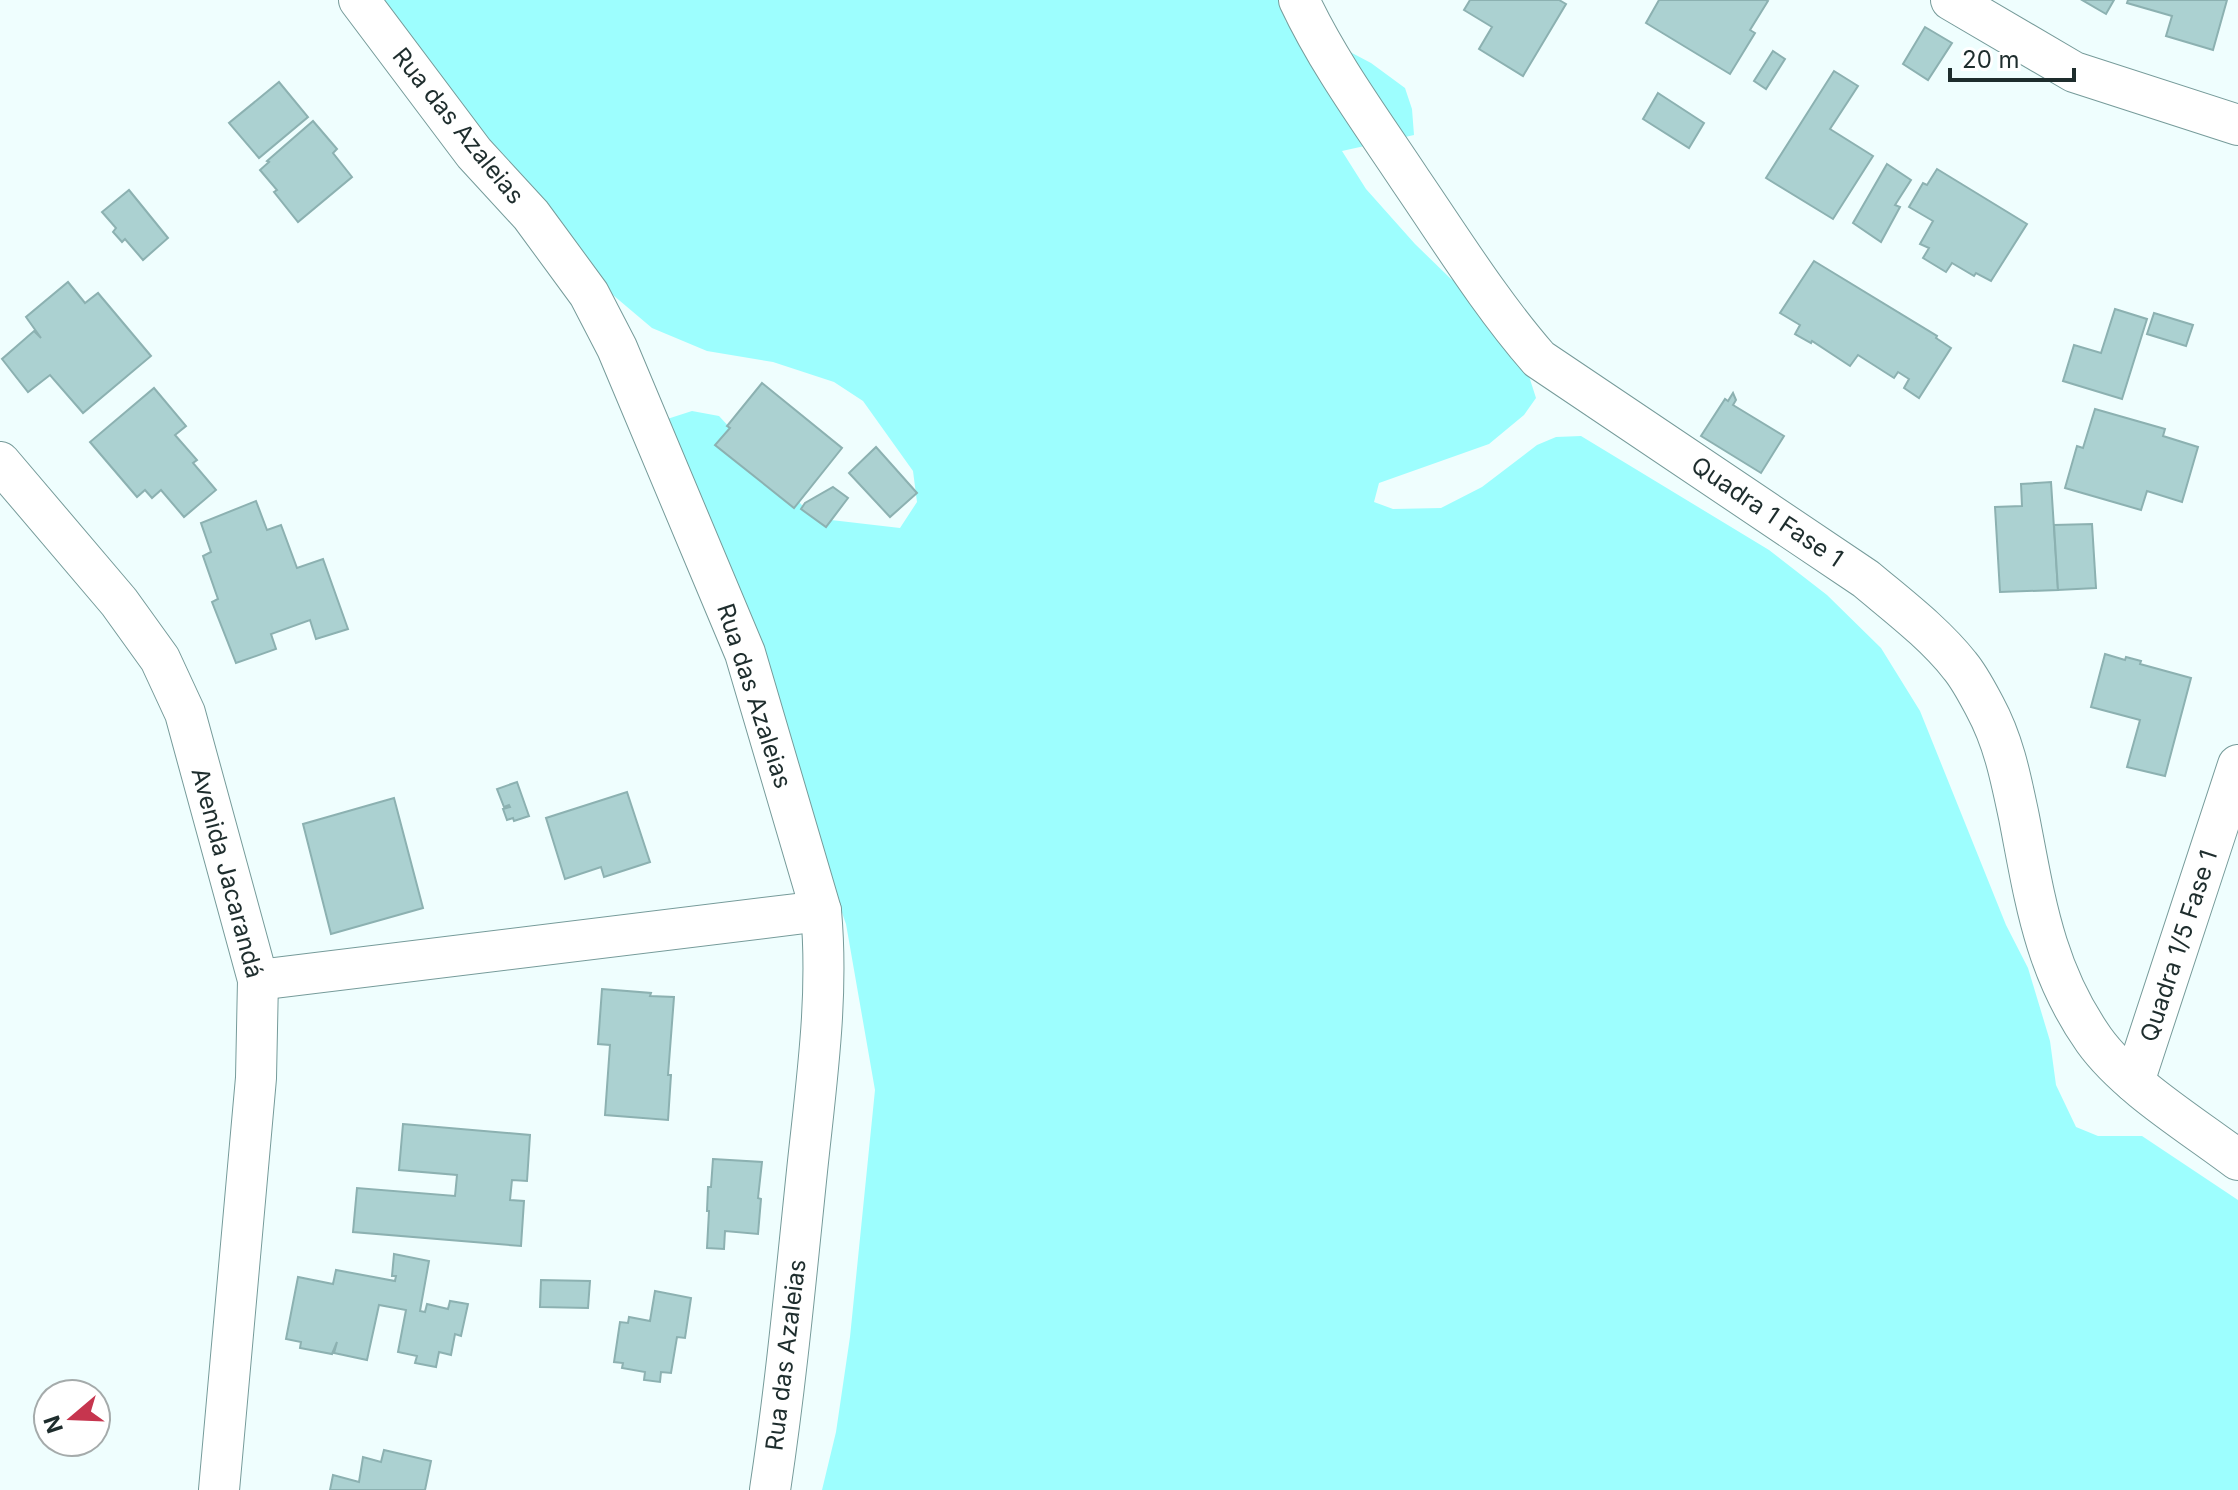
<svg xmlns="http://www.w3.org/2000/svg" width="2238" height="1490" font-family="Inter,sans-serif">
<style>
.green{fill:#9dfefe}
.building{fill:#abd1d1;stroke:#8cb1b1;stroke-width:2}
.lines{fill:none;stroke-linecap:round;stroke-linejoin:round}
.minor-casing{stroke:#769b9a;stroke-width:42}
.minor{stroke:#fff;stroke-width:40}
.labels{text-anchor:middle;stroke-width:8;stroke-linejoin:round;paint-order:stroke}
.street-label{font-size:24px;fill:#1e2d2d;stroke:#fff}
</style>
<rect width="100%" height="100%" fill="#effefe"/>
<!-- green -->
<path class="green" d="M383,0h896l7,22 20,13 27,8 38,20 34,25 7,21 2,26 -72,16 24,38 49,55 36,35 23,10 46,59 16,50 -12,17 -35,29 -110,39 -5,19 19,7 48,-1 41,-21 55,-42 19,-8 25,-1 188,114 58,45 54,53 39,63 86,214 22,43 22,73 6,44 20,42 22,9h44l96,64v290h-1416l14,-58 14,-95 25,-247 -29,-166 -116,-329 -69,-174 31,-10 27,5 95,102 86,10 17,-26 -4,-31 -50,-70 -29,-19 -61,-20 -66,-11 -55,-23 -71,-60z"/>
<!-- building -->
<g class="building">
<path d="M1470,0h89l7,4 -43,72 -44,-27 13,-22 -28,-17z"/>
<path d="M1659,0h107l2,1 -18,29 5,3 -25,41 -84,-51z"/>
<path d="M2082,0h32l-8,14z"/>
<path d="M2128,0h99l-14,50 -47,-14 6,-20 -45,-13z"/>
<path d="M1925,27l27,16 -24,37 -25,-16z"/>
<path d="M1773,51l12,8 -19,30 -12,-8z"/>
<path d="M1834,71l24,15 -28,43 43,27 -40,63 -67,-41z"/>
<path d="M279,82l29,35 -49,41 -30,-35z"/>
<path d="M1658,93l46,30 -15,25 -46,-29z"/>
<path d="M313,121l24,28 -4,4 19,24 -54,45 -24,-30 3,-2 -17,-20 9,-8 -2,-1z"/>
<path d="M1887,164l24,16 -16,25 5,2 -19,35 -28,-19z"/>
<path d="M1937,169l90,55 -36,57 -15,-8 -2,3 -22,-13 -6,9 -23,-14 6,-10 -9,-4 13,-23 -24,-14 14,-24 4,2z"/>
<path d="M129,190l39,48 -25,22 -18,-21 -3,3 -9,-10 3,-4 -14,-16z"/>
<path d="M1814,261l123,75 -1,2 15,10 -32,50 -15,-10 5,-9 -11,-7 -4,6 -36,-23 -8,11 -38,-25 -1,2 -16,-9 5,-9 -20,-12z"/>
<path d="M68,282l17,21 13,-10 53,63 -68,57 -33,-38 -22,17 -26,-33 32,-28 7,7 -15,-21z"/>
<path d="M2115,309l32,10 -25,80 -59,-18 11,-36 27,8z"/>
<path d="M2154,313l39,12 -7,21 -39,-12z"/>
<path d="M762,383l80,65 -48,60 -79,-63 15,-17 -3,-2z"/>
<path d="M154,388l32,38 -11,9 22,25 -4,3 23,27 -32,27 -23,-27 -9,8 -7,-8 -8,7 -47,-55z"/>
<path d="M1733,393l3,7 -3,5 51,31 -23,37 -60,-37 24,-37 3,2z"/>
<path d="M2095,409l70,20 -2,7 35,11 -16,55 -35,-11 -6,19 -76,-22 12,-42 6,2z"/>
<path d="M876,447l41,46 -27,24 -41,-44z"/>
<path d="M2051,482l7,108 -58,2 -5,-85 27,-1 -1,-22z"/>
<path d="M833,487l15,11 -22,29 -25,-18 4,-6z"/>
<path d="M256,501l11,29 14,-5 16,43 26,-9 25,70 -32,10 -6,-19 -39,14 5,15 -40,14 -24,-61 6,-3 -15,-43 8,-4 -10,-29z"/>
<path d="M2092,524l4,64 -38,2 -4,-65z"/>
<path d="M2105,654l20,6 1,-3 15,4 -1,3 51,14 -26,98 -38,-9 13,-47 -49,-13z"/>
<path d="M517,782l12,34 -15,5 -1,-3 -6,2 -4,-11 7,-2 -1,-2 -5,2 -7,-18z"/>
<path d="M627,792l23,70 -46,15 -3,-10 -36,12 -19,-61z"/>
<path d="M394,798l29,110 -92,26 -28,-110z"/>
<path d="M602,989l49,4 -1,3 24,1 -6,78h3l-3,45 -63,-5 5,-70 -12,-1z"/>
<path d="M403,1124l127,11 -3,46 -15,-1 -2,20 14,1 -3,45 -168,-14 4,-44 98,8 2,-21 -58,-5z"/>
<path d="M713,1159l49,3 -4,36 3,1 -3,35 -33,-3 -1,18 -17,-1 2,-37h-2l1,-24h3z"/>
<path d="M394,1254l35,7 -9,50 5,1 2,-8 21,5 2,-8 18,3 -7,32 -6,-2 -4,21 -12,-3 -3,15 -21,-4 2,-7 -19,-4 8,-42 -27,-5 -12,55 -33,-7 3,-11 -5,12 -32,-6 1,-6 -15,-3 12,-62 35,7 3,-14 59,11 1,-5h-4z"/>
<path d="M541,1280l49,1 -2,27 -48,-1z"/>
<path d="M655,1291l36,7 -6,40 -8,-1 -6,36 -10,-1 -1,10 -16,-2 1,-8 -23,-4 1,-5 -9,-1 6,-40 8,1 1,-6 21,4z"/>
<path d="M384,1450l47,11 -6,29h-95l3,-15 26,7 4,-25 18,5z"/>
</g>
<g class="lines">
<defs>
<g id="minor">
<path d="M359,0l115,153 57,62 58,79 28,54 128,305 76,258c8,87 -5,174 -14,260 -11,106 -21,213 -37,319"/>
<path d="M1299,0c30,64 73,122 112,181 41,60 80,123 128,178l327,220c32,27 68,54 94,87 10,12 18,28 25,41 19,35 26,72 34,110 16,82 25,152 75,223 33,46 98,85 144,120"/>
<path d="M1951,0l123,72 164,53"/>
<path d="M0,462l119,140 41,57 25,54 73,267 -2,98 -37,412"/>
<path d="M258,980l563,-69"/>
<path d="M2134,1082l104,-317"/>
</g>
</defs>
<!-- minor casing -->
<use href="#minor" class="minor-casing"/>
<!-- minor -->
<use href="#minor" class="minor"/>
</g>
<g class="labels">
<!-- street labels -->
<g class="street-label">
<text transform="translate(458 126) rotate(51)" y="8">Rua das Azaleias</text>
<text transform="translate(1767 512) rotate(34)" y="8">Quadra 1 Fase 1</text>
<text transform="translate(754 696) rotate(72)" y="8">Rua das Azaleias</text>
<text transform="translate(227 873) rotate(75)" y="8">Avenida Jacarandá</text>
<text transform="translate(2179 946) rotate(-72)" y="8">Quadra 1/5 Fase 1</text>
<text transform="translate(786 1355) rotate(-83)" y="8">Rua das Azaleias</text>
</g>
</g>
<!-- north arrow -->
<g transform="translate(72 1418) rotate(251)"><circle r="38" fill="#ffffff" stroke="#a5abab" stroke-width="2"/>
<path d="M0-6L14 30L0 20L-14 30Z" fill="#c6354e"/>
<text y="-12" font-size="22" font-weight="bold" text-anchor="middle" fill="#1e2d2d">N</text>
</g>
<!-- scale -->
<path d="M1950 68v12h124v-12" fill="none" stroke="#1e2d2d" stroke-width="4"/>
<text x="1962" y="68" font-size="24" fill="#1e2d2d" stroke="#ffffff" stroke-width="6" paint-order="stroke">20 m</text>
</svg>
